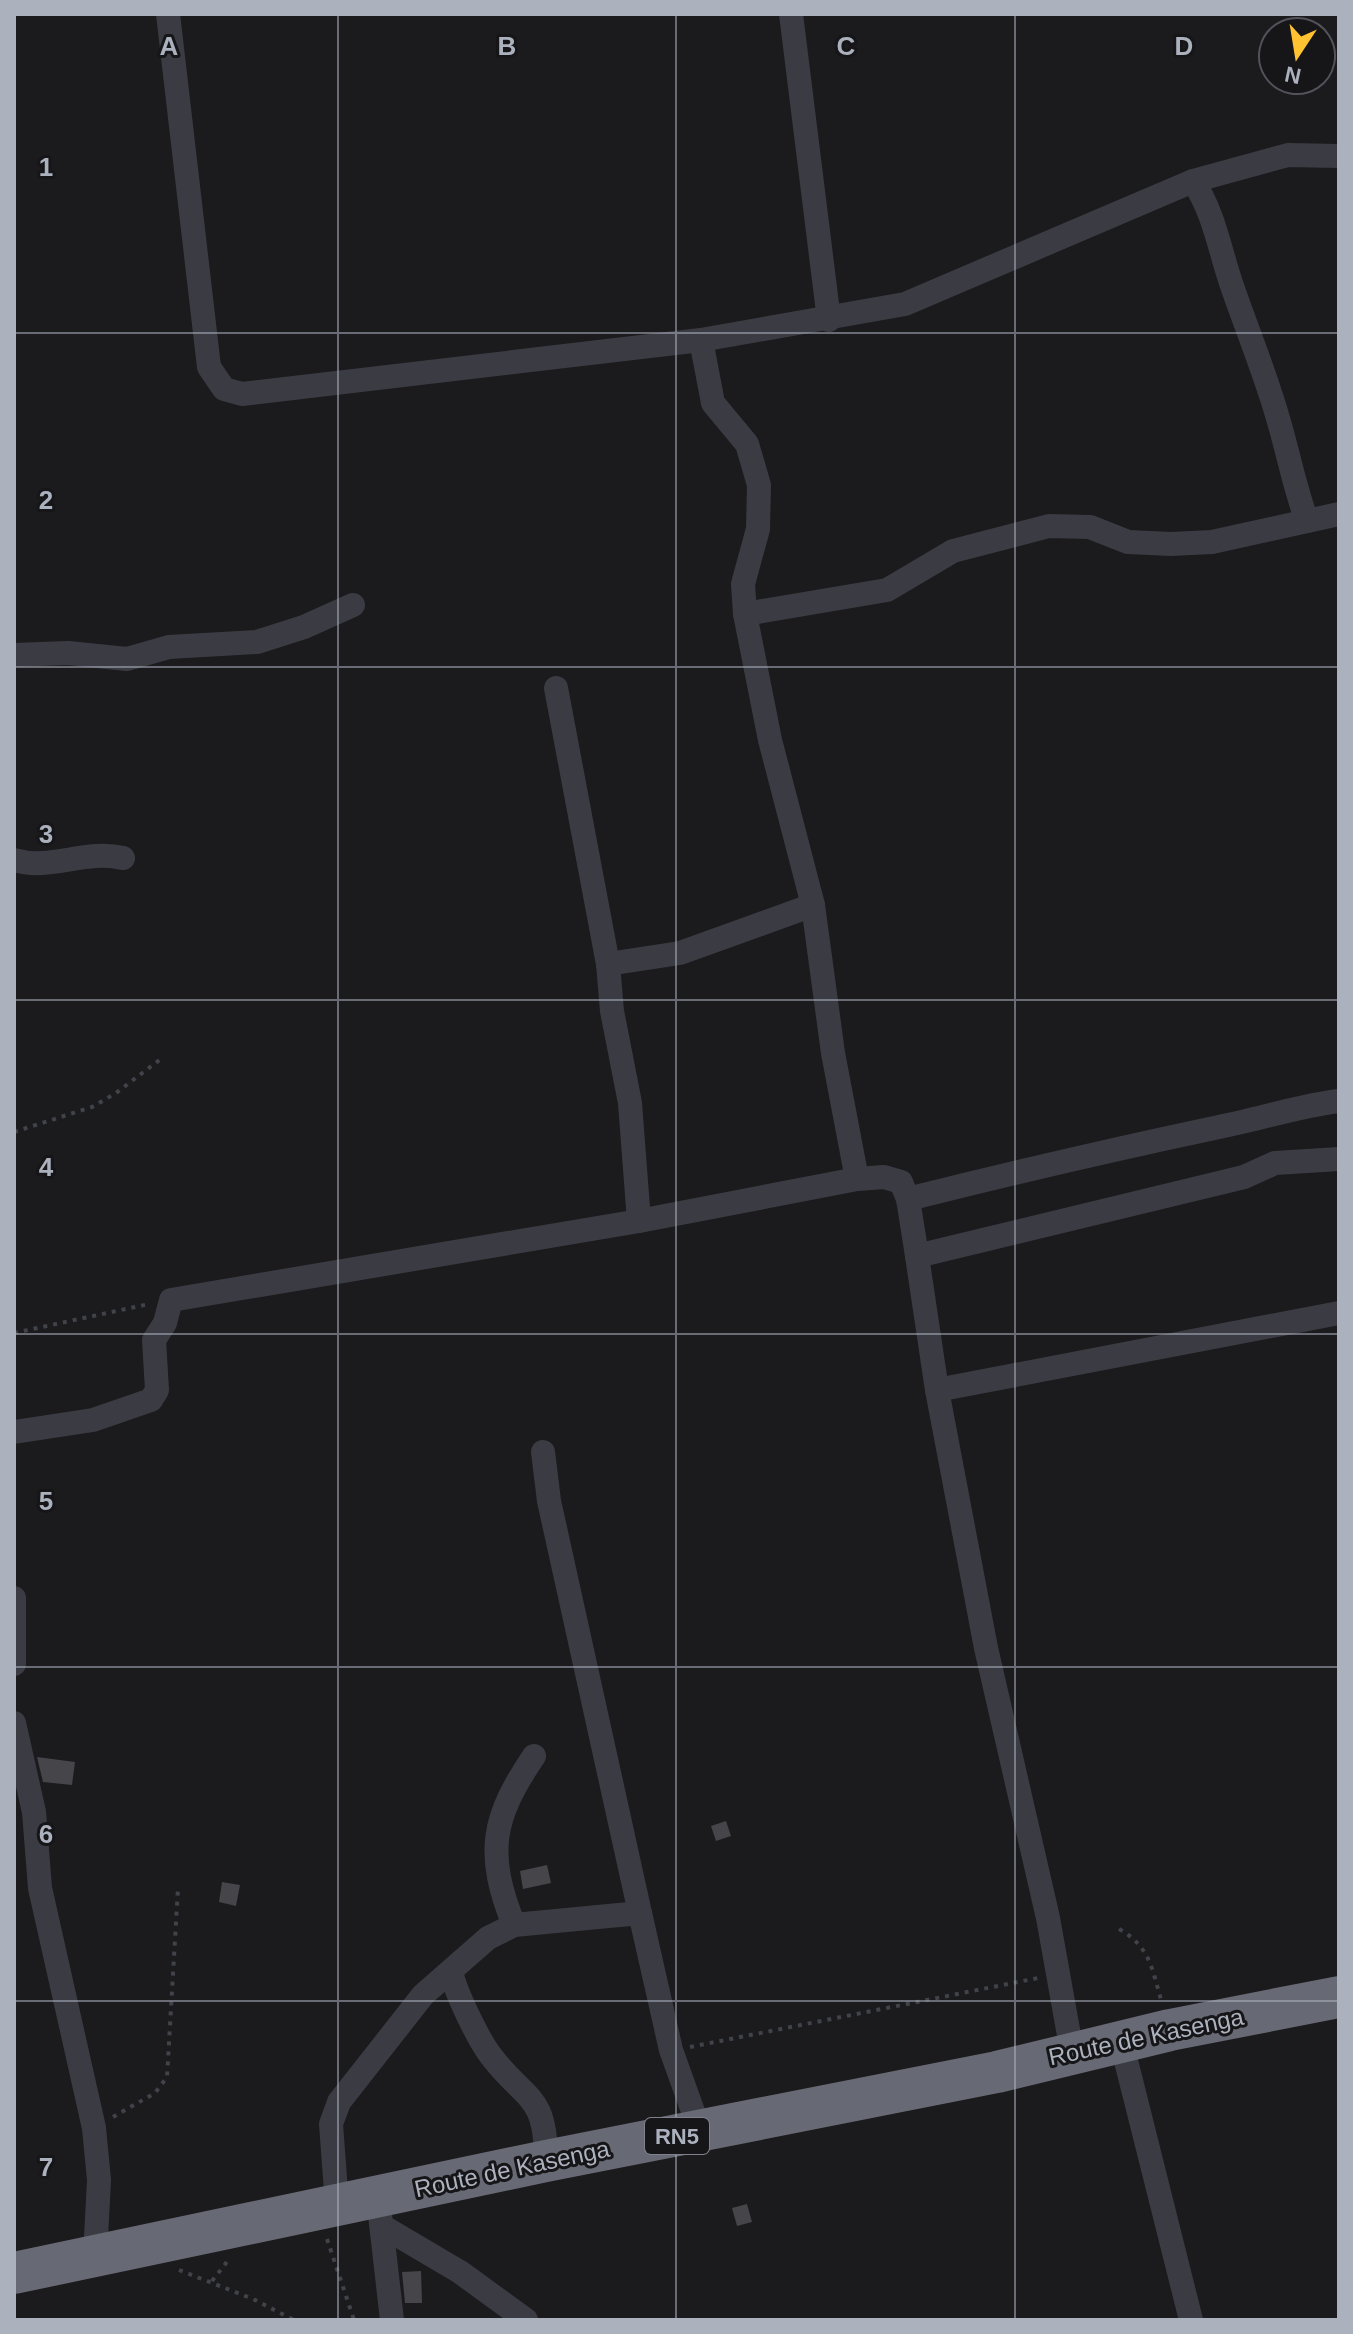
<svg xmlns="http://www.w3.org/2000/svg" width="1353" height="2334" font-family="Arial,sans-serif">
<style>
.building{fill:#45454a}
.lines{fill:none;stroke-linecap:round;stroke-linejoin:round}
.path{stroke:#41434a;stroke-width:4;stroke-dasharray:4 6;stroke-linecap:butt}
.street{stroke:#3b3c43;stroke-width:24}
.highway{stroke:#676a74;stroke-width:42}
.grid{fill:none;stroke:#acb1be;stroke-width:2;stroke-opacity:0.55}
.labels{text-anchor:middle;stroke-width:6;stroke-linejoin:round;paint-order:stroke}
.shield{fill:#161518;stroke:#7f828c;stroke-width:2}
.shield-label{font-size:22px;font-weight:bold;fill:#acb1be}
.street-label{font-size:24px;fill:#acb1be;stroke:#161518}
.grid-label{font-size:26px;text-anchor:middle;font-weight:bold;fill:#acb1be;stroke:#161518;stroke-width:6;stroke-linejoin:round;paint-order:stroke}
</style>
<rect width="100%" height="100%" fill="#1b1a1d"/>
<!-- building -->
<g class="building">
<path d="M37,1757l38,5 -3,23 -29,-3z"/>
<path d="M726,1821l5,15 -15,5 -5,-15z"/>
<path d="M547,1865l4,18 -28,6 -3,-18z"/>
<path d="M222,1882l18,3 -4,21 -17,-4z"/>
<path d="M747,2204l5,18 -15,4 -5,-18z"/>
<path d="M421,2271l1,32h-17l-3,-31z"/>
</g>
<g class="lines">
<!-- path -->
<g class="path">
<path d="M14,1132l78,-25 24,-14 46,-35"/>
<path d="M14,1333l135,-29"/>
<path d="M1119,1929c32,18 33,41 43,74"/>
<path d="M690,2047l348,-69"/>
<path d="M113,2117l42,-24 12,-16 11,-189"/>
<path d="M327,2239l27,81"/>
<path d="M179,2270l74,29 41,21"/>
<path d="M212,2281l18,-23"/>
</g>
<!-- street -->
<g class="street">
<path d="M168,14l41,353 15,22 18,5 459,-54 204,-36 288,-123 95,-26 51,1"/>
<path d="M791,14l38,306"/>
<path d="M1193,181c21,32 26,66 38,102 15,44 33,87 46,132 11,36 17,71 30,106"/>
<path d="M745,614l142,-24 66,-39 96,-25 41,1 38,15 43,2 41,-2 127,-28"/>
<path d="M14,655l54,-2 59,6 42,-12 88,-5 47,-15 49,-22"/>
<path d="M556,688l52,276 4,47 18,92 9,118"/>
<path d="M14,860c38,11 70,-11 109,-2"/>
<path d="M813,905l20,148 24,126"/>
<path d="M608,964l72,-11 133,-48 -43,-165 -25,-126 -2,-30 15,-55 1,-44 -12,-41 -34,-41 -12,-63"/>
<path d="M917,1256l-9,-57c104,-26 207,-50 311,-72 41,-8 79,-21 120,-26"/>
<path d="M937,1390l402,-77"/>
<path d="M14,1432l79,-12 58,-20 6,-10 -3,-50 11,-17 6,-23 468,-79 218,-42 27,-2 17,5 7,17"/>
<path d="M543,1452l6,49 91,412"/>
<path d="M14,1598v66"/>
<path d="M14,1723l20,89 6,76 54,240 5,52 -4,76"/>
<path d="M514,1925c-29,-72 -22,-107 20,-169"/>
<path d="M451,1972c5,21 27,67 40,84 35,46 55,37 55,105"/>
<path d="M1121,2041l70,279"/>
<path d="M1072,2052l-24,-134 -62,-270 -49,-258 -20,-134 327,-79 31,-14 64,-4"/>
<path d="M337,2205l-6,-81 8,-22 84,-107 65,-57 26,-13 126,-12 31,137 29,81"/>
<path d="M380,2215l12,105"/>
<path d="M382,2226l78,46 66,48"/>
</g>
<!-- highway -->
<path class="highway" d="M14,2273l532,-112 451,-89 173,-42 169,-33"/>
</g>
<!-- grid -->
<path class="grid" d="M338,14v2306M676,14v2306M1015,14v2306M14,333h1325M14,667h1325M14,1000h1325M14,1334h1325M14,1667h1325M14,2001h1325"/>
<g class="labels">
<!-- shield labels -->
<rect class="shield" x="645" y="2118" width="64" height="36" rx="6"/>
<g class="shield-label">
<text x="677" y="2144">RN5</text>
</g>
<!-- street labels -->
<g class="street-label">
<text transform="translate(1146 2037) rotate(-12)" y="8">Route de Kasenga</text>
<text transform="translate(512 2169) rotate(-12)" y="8">Route de Kasenga</text>
</g>
</g>
<g class="grid-label">
<text x="169" y="55">A</text>
<text x="507" y="55">B</text>
<text x="846" y="55">C</text>
<text x="1184" y="55">D</text>
<text x="46" y="176">1</text>
<text x="46" y="509">2</text>
<text x="46" y="843">3</text>
<text x="46" y="1176">4</text>
<text x="46" y="1510">5</text>
<text x="46" y="1843">6</text>
<text x="46" y="2176">7</text>
</g>
<!-- border -->
<rect width="1353" height="2334" fill="none" stroke="#acb1be" stroke-width="32"/>
<!-- north arrow -->
<g transform="translate(1297 56) rotate(192)"><circle r="38" fill="#161518" stroke="#52535a" stroke-width="2"/>
<path d="M0-6L14 30L0 20L-14 30Z" fill="#ffc231"/>
<text y="-12" font-size="22" font-weight="bold" text-anchor="middle" fill="#acb1be">N</text>
</g>
</svg>
